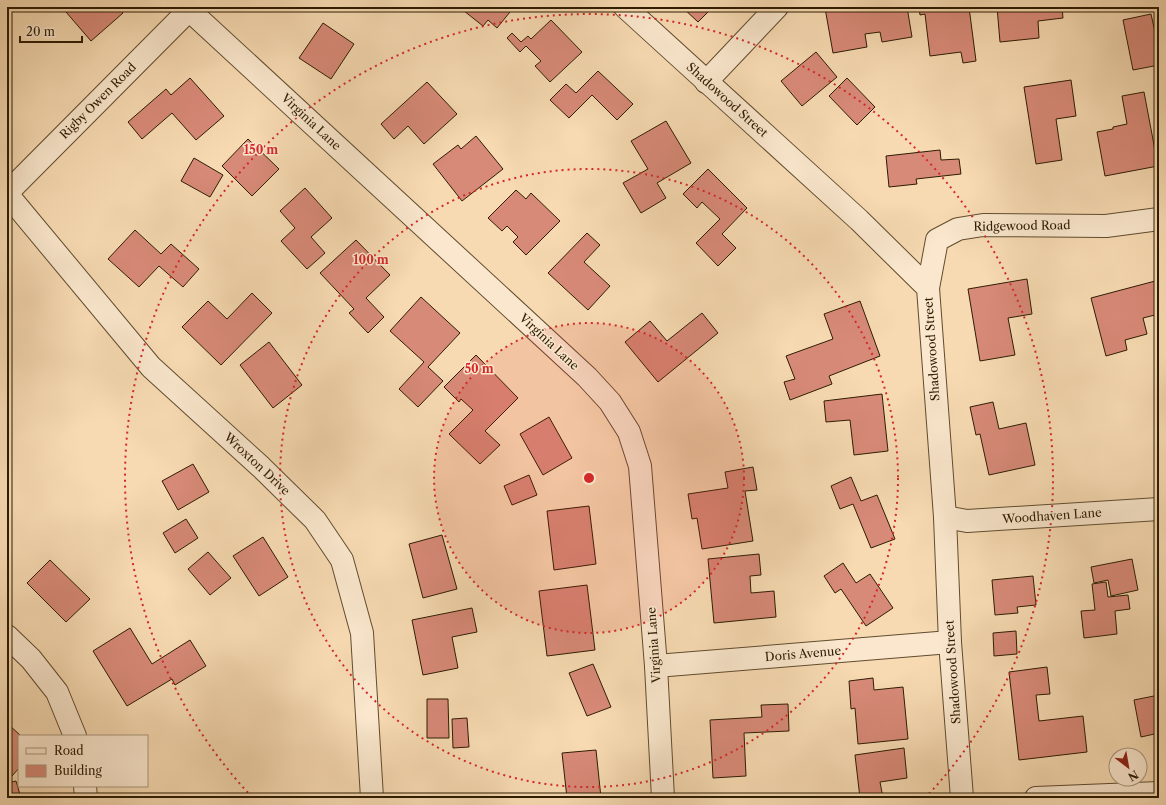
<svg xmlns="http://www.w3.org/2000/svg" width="1166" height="805" font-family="'Libre Caslon Text',serif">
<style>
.building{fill:#d88a78;stroke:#2d1c03}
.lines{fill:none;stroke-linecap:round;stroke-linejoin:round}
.minor-casing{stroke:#604c2f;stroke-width:24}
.minor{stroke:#fae7cd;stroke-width:22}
.ring{fill:none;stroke:#d62828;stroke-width:2;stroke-dasharray:2 4}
.labels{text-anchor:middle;stroke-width:3;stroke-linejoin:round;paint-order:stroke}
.street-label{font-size:12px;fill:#2d1c03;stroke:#fae7cd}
.centre{fill:#d62828;stroke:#fae7cd;stroke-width:2}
.ring-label{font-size:12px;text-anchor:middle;font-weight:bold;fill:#d62828;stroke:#fae7cd;stroke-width:3;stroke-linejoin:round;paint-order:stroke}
</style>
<rect width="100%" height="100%" fill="#f7dab2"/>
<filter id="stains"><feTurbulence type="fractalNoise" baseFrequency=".005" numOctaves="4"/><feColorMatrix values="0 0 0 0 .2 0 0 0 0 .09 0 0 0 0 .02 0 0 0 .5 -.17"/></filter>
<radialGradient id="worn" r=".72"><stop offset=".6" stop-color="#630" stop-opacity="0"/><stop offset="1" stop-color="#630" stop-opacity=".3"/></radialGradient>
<!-- building -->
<g class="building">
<path d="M71,7h47l5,6 -32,28 -25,-29z"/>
<path d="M459,7h55l-17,21 -9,-8 -5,6z"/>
<path d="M682,7h31l-15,15z"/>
<path d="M829,7h78l5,30 -30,5 -2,-10 -15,2 2,13 -34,6 -8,-45z"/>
<path d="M919,7h50l7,54 -13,2 -2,-11 -31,4 -5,-42 -5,1z"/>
<path d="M997,7h65l1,11 -25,3 1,17 -39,4z"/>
<path d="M1151,14l8,36v15l-26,5 -10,-50z"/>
<path d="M551,20l31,32 -32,30 -15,-16 6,-5 -15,-15 -6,6 -13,-14 5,-5 9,9 7,-6 3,3z"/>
<path d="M323,23l31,21 -23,35 -32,-21z"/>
<path d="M816,52l21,25 -35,29 -21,-25z"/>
<path d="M598,71l35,33 -16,16 -25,-25 -23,23 -19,-18 16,-16 10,9z"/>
<path d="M190,78l34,38 -28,24 -24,-27 -30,26 -14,-17 38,-33 5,6z"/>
<path d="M847,78l28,29 -18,18 -28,-29z"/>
<path d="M1071,80l5,36 -20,3 6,41 -26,4 -12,-77z"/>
<path d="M427,82l30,32 -33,30 -16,-18 -14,13 -13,-15z"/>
<path d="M1144,92l14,74 -53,10 -8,-44 16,-3v-2l14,-3 -5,-28z"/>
<path d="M666,121l25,42 -34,20 9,15 -25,15 -18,-30 25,-14 -17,-28z"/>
<path d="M476,136l27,33 -41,32 -29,-37 25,-19 3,4z"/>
<path d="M248,139l31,30 -27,27 -30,-30z"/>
<path d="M940,150l1,10 18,-1 2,15 -45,5 1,5 -28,3 -3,-31z"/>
<path d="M194,158l29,17 -13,22 -29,-16z"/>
<path d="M708,169l39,39 -25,26 14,14 -18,18 -22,-23 24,-24 -18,-17 -5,6 -14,-14z"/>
<path d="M305,188l27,30 -21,19 14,16 -18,16 -26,-28 14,-13 -15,-17z"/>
<path d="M516,190l10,9 5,-6 29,28 -34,34 -13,-13 5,-5 -11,-11 -5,5 -14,-13z"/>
<path d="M135,230l26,24 10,-10 28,25 -16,18 -24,-21 -20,21 -31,-28z"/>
<path d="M587,233l13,12 -16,17 26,24 -22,24 -40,-37z"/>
<path d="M356,240l34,35 -24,23 18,19 -16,16 -19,-20 5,-4 -34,-36z"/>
<path d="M1027,279l5,35 -24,4 7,37 -35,6 -12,-72z"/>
<path d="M1159,280v34l-16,4 4,16 -22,6 2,10 -21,6 -15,-58z"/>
<path d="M252,293l20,20 -51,52 -39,-38 26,-26 19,18z"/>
<path d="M421,297l39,36 -32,34 15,14 -25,26 -19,-18 25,-27 -34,-31z"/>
<path d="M860,301l20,55 -51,20 3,8 -42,16 -6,-18 11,-3 -9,-23 47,-17 -9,-25z"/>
<path d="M702,313l16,20 -60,49 -33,-40 25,-21 17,20z"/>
<path d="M269,342l33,43 -29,23 -33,-43z"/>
<path d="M476,355l42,43 -33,33 15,14 -20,19 -31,-30 24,-24 -12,-11 -2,3 -15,-15z"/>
<path d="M882,394l6,57 -34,4 -4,-35 -24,2 -2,-21z"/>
<path d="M993,402l6,27 27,-6 9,42 -46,10 -9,-41 -4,1 -6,-28z"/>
<path d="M549,417l23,41 -29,17 -23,-41z"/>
<path d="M193,464l16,28 -31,18 -16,-29z"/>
<path d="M753,467l4,23 -12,1 8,50 -51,8 -5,-31 -5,1 -4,-25 40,-6 -3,-16z"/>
<path d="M529,475l8,20 -25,10 -8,-19z"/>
<path d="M851,477l10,24 16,-6 18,44 -24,9 -18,-44 -13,5 -9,-23z"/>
<path d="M589,506l7,58 -42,6 -7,-59z"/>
<path d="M186,519l12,19 -23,15 -12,-20z"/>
<path d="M442,535l15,54 -34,9 -14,-54z"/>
<path d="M263,537l25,40 -29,19 -26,-40z"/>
<path d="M208,552l23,26 -21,17 -22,-26z"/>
<path d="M759,554l2,21 -11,1 1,17 23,-2 2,26 -62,6 -6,-64z"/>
<path d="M1132,559l6,31 -27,6 -3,-16 -14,3 -3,-16z"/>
<path d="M50,560l40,39 -24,23 -39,-39z"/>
<path d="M843,563l13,20 14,-9 23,34 -27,18 -25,-37 -6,4 -11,-17z"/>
<path d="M1033,576l3,29 -19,2 1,6 -23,2 -3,-35z"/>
<path d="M1106,582l2,15 20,-2 2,14 -15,2 2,23 -33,4 -3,-27 14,-1 -3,-26z"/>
<path d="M587,585l8,65 -48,6 -8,-65z"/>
<path d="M472,608l5,24 -25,5 6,31 -35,7 -11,-55z"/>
<path d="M130,628l22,36 38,-24 16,26 -31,19 -3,-6 -45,27 -34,-55z"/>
<path d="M1016,631l1,23 -23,2 -1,-23z"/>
<path d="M593,664l18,43 -24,9 -18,-43z"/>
<path d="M1047,667l3,27 -14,1 3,26 44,-5 4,36 -68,8 -10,-88z"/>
<path d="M873,678l1,12 29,-3 5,52 -50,5 -3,-36 -4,1 -2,-28z"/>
<path d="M1159,695v38l-18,4 -7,-37z"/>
<path d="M427,699h21l1,39h-22z"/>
<path d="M788,704l1,27 -45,2 2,43 -33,2 -3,-58 52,-3 -1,-12z"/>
<path d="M467,718l2,29 -16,1 -1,-29z"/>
<path d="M7,723l14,13h-2v32l-7,8 -5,-4z"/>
<path d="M904,748l3,30 -27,4 3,16h-23l-5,-43z"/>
<path d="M596,750l5,48h-34l-5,-45z"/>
<path d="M16,781l5,17h-14v-15z"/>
</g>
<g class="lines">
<defs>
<g id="minor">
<path d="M625,7l234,213 69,68 17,229 5,125 12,156"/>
<path d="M706,82l71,-75"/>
<path d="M7,193l182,-183 398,367 23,25 19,30 11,34 16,200 7,132"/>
<path d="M7,194l144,173 110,100 54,53 27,40 20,73 10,165"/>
<path d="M928,288l9,-48 21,-11 25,-4 123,1 53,-7"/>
<path d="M945,517l22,4 192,-12"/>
<path d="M7,636l24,23 26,33 18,44"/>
<path d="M656,666l294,-24"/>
<path d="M85,786l1,12"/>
<path d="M1036,798l123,-5"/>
</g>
</defs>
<!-- minor casing -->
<use href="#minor" class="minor-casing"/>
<!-- minor -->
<use href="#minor" class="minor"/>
</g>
<!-- distance rings -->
<circle cx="589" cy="478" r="155" fill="#d62828" fill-opacity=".12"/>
<g class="ring">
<circle cx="589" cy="478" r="155"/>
<circle cx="589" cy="478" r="309"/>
<path d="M252 797A464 464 0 1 1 926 797"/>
</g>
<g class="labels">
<!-- street labels -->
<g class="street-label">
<text transform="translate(727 100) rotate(42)" y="4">Shadowood Street</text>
<text transform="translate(98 101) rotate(-45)" y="4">Rigby Owen Road</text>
<text transform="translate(311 122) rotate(43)" y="4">Virginia Lane</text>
<text transform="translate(1022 226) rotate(-1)" y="4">Ridgewood Road</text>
<text transform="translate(549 342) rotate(43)" y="4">Virginia Lane</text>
<text transform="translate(932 349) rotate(-94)" y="4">Shadowood Street</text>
<text transform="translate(257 464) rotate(43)" y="4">Wroxton Drive</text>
<text transform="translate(1052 516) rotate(-4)" y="4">Woodhaven Lane</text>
<text transform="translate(654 645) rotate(-94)" y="4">Virginia Lane</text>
<text transform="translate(803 654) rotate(-5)" y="4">Doris Avenue</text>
<text transform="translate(953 672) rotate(-94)" y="4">Shadowood Street</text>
</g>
</g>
<circle cx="589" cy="478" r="6" class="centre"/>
<g class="ring-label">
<text x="261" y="154">150 m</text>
<text x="371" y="264">100 m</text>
<text x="479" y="373">50 m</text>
</g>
<!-- margin -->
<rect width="1166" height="805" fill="none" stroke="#f7dab2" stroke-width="24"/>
<rect x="8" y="8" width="1150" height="789" fill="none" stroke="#2d1c03" stroke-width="2"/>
<rect x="12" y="12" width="1142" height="781" fill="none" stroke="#2d1c03"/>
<!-- legend -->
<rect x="18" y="735" width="130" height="52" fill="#fae7cd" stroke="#a8967c"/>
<rect x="26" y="748" width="20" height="6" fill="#fae7cd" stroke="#a8967c"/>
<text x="54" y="755" font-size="12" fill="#2d1c03">Road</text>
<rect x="26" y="765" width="20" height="12" fill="#d88a78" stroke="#a8967c"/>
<text x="54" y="775" font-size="12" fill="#2d1c03">Building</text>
<!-- north arrow -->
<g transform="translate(1128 767) rotate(149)"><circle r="19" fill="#fae7cd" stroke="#a8967c"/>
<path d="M0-3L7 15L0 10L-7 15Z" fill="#8f2418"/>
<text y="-6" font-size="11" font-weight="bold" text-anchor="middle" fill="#2d1c03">N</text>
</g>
<!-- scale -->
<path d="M20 36v6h62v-6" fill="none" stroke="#2d1c03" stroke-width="2"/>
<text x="26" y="36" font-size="12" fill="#2d1c03" stroke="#fae7cd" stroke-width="3" paint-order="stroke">20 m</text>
<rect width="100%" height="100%" filter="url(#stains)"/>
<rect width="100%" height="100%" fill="url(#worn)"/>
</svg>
